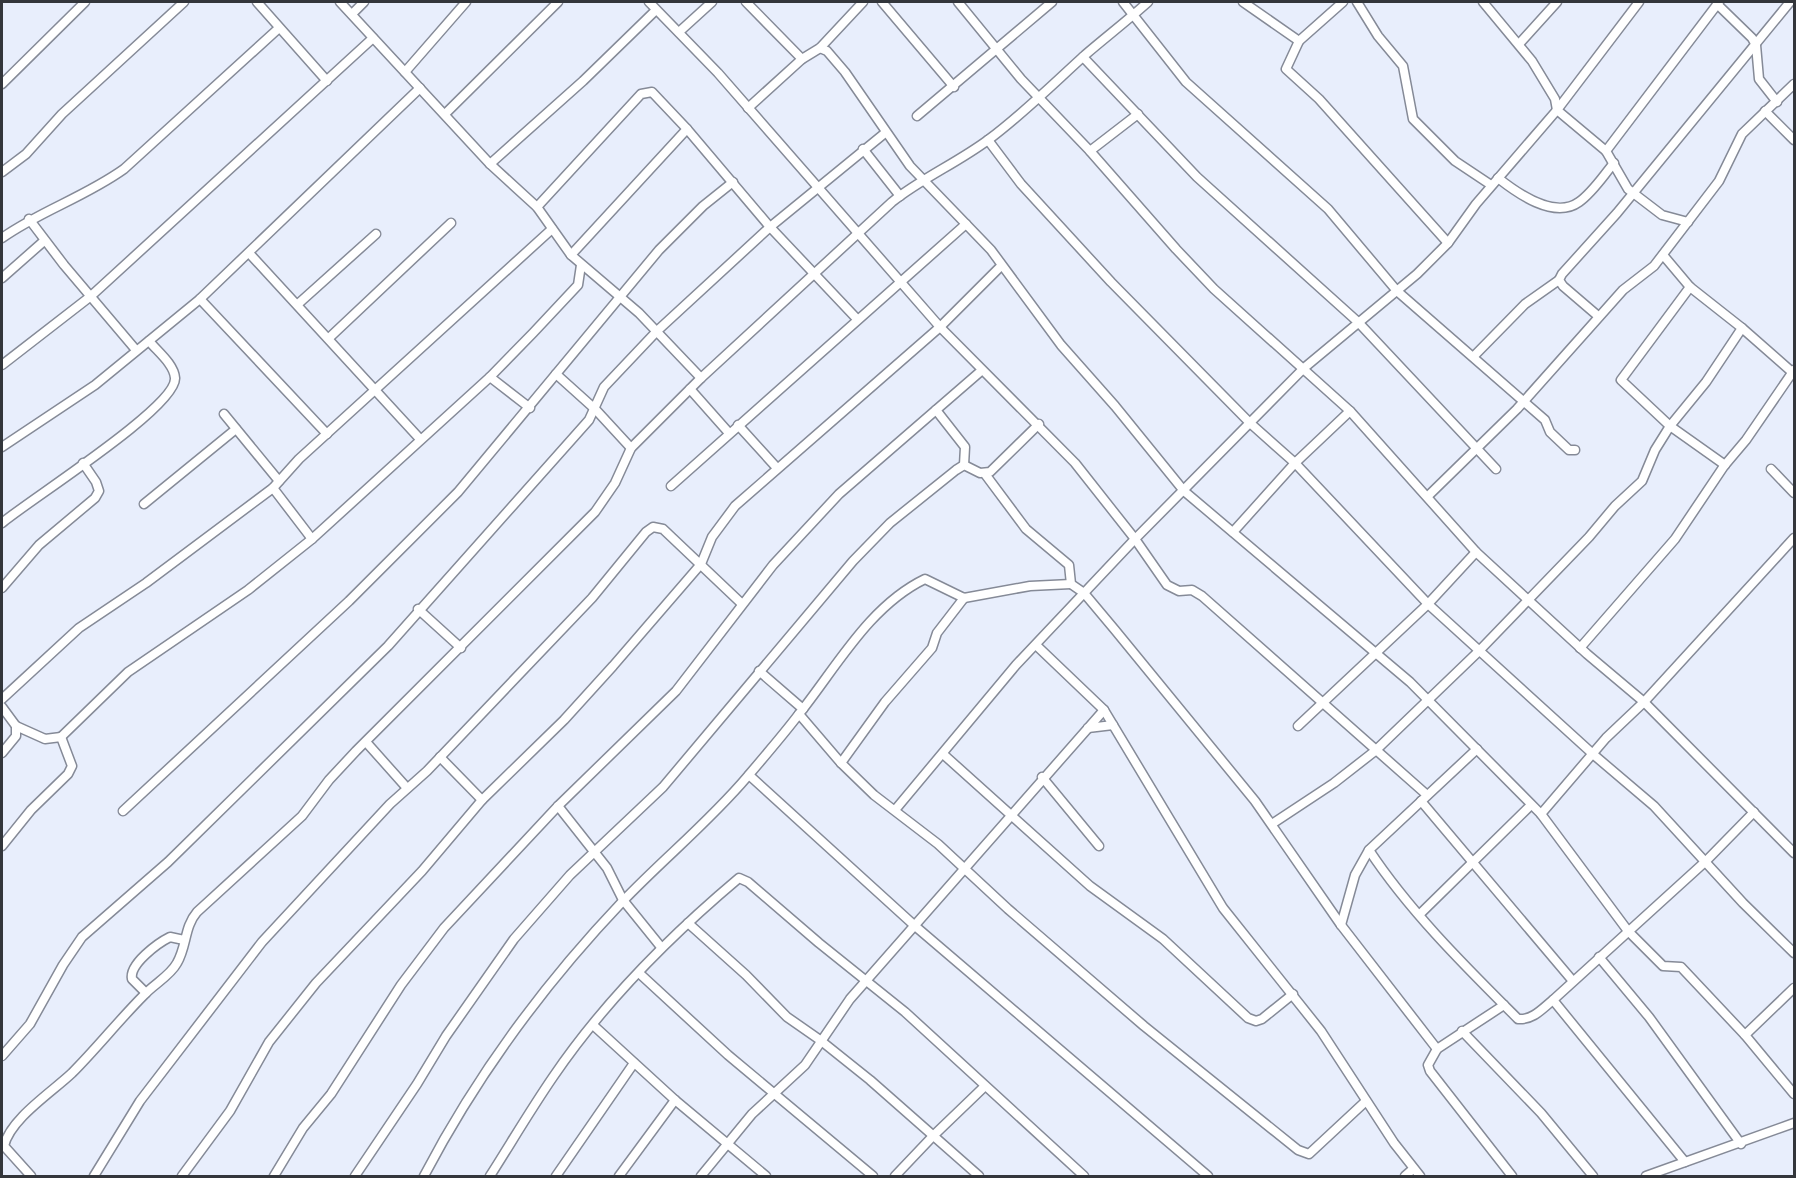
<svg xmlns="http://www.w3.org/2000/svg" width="1796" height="1178" font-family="'PT Sans Narrow',sans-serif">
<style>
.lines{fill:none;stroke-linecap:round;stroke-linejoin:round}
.minor-casing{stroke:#858a97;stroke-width:11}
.minor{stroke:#fff;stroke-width:8}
</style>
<rect width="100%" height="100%" fill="#e8eefc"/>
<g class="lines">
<defs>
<g id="minor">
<path d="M257,2l70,79"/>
<path d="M340,2l150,162 47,43 34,48 68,58 62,65"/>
<path d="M649,2l69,71 222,254 135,136 60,76 32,46 12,6 13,-1 10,6 225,199"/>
<path d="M746,2l56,57"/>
<path d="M882,2l72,85"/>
<path d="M958,2l63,77 69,72 86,98 38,40 136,122 126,141 111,102 57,48 150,151"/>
<path d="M1123,2l63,80 142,127 69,82 148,129 5,12 19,18h6"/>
<path d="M1243,2l56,39"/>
<path d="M1343,2l-44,39 -13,28 33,30 129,144"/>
<path d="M1357,2l21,34 25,30 10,53 42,42 36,24"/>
<path d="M1483,2l49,59 23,38 2,11 49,41 22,38 34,26 26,7"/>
<path d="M1717,4l35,34 4,7 3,34 18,23"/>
<path d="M352,14l12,-12"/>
<path d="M679,32l33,-30"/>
<path d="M1519,44l38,-42"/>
<path d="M820,48l7,3 18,21 65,94 81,84 70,95 54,61 69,85 226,191 131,132 87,117 35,35 18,1 64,68 49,59"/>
<path d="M1083,57l114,120 161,145 138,147"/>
<path d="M405,72l61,-70"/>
<path d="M2,84l83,-82"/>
<path d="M748,108l54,-49 18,-11 43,-46"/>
<path d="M1765,111l29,29"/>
<path d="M445,114l113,-112"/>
<path d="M917,116l135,-114"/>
<path d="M988,140l33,44 90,98 139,141 45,40 133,141 166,151 60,51 89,97 51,50"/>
<path d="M863,149l37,47"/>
<path d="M1090,151l48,-37"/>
<path d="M1606,151l113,-149"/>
<path d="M490,164l93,-83 73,-71"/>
<path d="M2,172l24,-18 36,-40 122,-112"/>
<path d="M1498,178c19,15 56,42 81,24 14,-10 24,-26 35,-39"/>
<path d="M537,207l104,-113 11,-2 35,37 83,98 87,92"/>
<path d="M29,219l35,46 72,85"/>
<path d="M2,238c38,-27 83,-41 122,-69l155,-141"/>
<path d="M249,253l171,186"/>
<path d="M571,255l116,-126"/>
<path d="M2,278l42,-37"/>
<path d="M1690,287l-69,93 49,46 55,39"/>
<path d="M200,299l127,135"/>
<path d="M298,304l78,-70"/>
<path d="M1598,316l-35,-30 -4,-6 3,-6 55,-61 173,-211"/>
<path d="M1742,328l50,44"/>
<path d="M329,338l122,-115"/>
<path d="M1474,356l51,-52 34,-24"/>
<path d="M2,365l89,-69 282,-258"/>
<path d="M556,374l40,36 35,38"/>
<path d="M490,377l40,31"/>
<path d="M690,389l39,44"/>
<path d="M936,410l29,37 -1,18"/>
<path d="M224,414l55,67"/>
<path d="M738,425l39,43"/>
<path d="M2,447l93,-62 105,-86 220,-211"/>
<path d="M1771,469l23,24"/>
<path d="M985,474l41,55 43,36 2,19 13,9 31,37 140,171 86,124 96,124"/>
<path d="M671,486l295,-262"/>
<path d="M273,488l39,51"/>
<path d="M1428,496l89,-87 106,-119 31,-24 65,-85 23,-47 52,-50"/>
<path d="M144,504l92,-75"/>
<path d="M2,523c27,-23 175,-116 173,-145 -1,-14 -18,-27 -26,-37"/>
<path d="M1233,532l62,-69 55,-52"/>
<path d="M2,588l37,-43 56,-47 4,-7 -3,-9 -13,-19"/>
<path d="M418,609l43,39"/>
<path d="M1037,646l67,64 119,198 98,123 73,112 26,33"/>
<path d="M1580,648l95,-109 49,-73 22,-26 48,-70"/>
<path d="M759,671l44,38"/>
<path d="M2,699l77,-71 67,-45 127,-95 26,-29 253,-230"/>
<path d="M2,707l14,19v10l-14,17"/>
<path d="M799,714l42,49 33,32 64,49 70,65 136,117 154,124 11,4 57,-53"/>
<path d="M16,726l29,13 16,-2"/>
<path d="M1298,726l130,-122 48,-52"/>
<path d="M1088,728l25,-3"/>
<path d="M61,737l67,-65 120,-82 64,-51 178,-162 43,-44 45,-48 3,-20"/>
<path d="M366,742l41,46"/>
<path d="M943,754l147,132 73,53 85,79 8,3 6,-2 31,-25"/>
<path d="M440,757l42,43"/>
<path d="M841,763l44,-61 47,-54 5,-15 27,-35"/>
<path d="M749,775l166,151 293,250"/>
<path d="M1042,777l57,69"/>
<path d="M1421,801l151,179"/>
<path d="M558,806l49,62 16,32 38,47"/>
<path d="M895,810l121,-145 119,-126 169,-171 113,-94 31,-31 28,-39 81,-94 82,-108"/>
<path d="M123,811l226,-210 109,-109 201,-242 44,-44 30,-24"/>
<path d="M1541,814l65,-76 38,-36 150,-164"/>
<path d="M1272,824l62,-41 41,-32 104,-100 110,-114 26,-31 27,-25 13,-31 15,-24 36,-44 36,-54 -52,-41 -27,-32"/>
<path d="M2,846l29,-36 37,-36 4,-8 -11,-29"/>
<path d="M1369,850c41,62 97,117 149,169 15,1 24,-10 35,-19l153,-139 48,-49"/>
<path d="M1420,914l111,-109"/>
<path d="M688,923l58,52 41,42 33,23 50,40 109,96"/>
<path d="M1341,925l14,-50 14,-25 108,-101"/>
<path d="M1599,957l50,60 92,127"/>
<path d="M639,973l89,82 145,121"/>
<path d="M146,993l-14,-14c-3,-15 26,-36 38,-42l14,3"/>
<path d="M1553,1000l132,162"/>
<path d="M1504,1005l-67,44 -9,16 2,6 82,105"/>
<path d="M593,1025l82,75 91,76"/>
<path d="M1462,1031l79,82 52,63"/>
<path d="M1745,1035l49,-47"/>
<path d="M2,1056l28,-32 33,-59 19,-28 86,-75 220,-216 201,-226 15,-33 53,-56 113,-104 115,-94"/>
<path d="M31,1176l-27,-30c6,-27 48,-54 68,-73 25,-25 47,-53 72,-78 10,-11 26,-19 33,-32 10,-17 7,-36 20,-51l105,-96 27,-36 27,-29 239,-239 20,-29 16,-35 70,-70 191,-176c30,-24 65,-39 96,-62 35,-26 65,-56 97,-85 21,-18 43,-35 63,-53"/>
<path d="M94,1176l46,-75 122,-159 128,-138 37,-33 165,-173 54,-66 7,-5 10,2 78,74"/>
<path d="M182,1176l48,-65 39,-69 47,-59 106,-112 60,-71 82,-80 49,-54 88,-102 11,-27 23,-31 205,-179 61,-61"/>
<path d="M274,1176l29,-48 28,-34 70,-109 43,-57 114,-122 118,-115 97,-126 66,-71 142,-123"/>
<path d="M355,1176l62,-92 29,-48 68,-97 56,-64 93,-88 190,-226 37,-38 66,-53 8,-5 16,8 10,-1 49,-48"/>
<path d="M424,1176c52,-99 121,-193 198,-274 41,-43 87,-80 125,-125 18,-21 36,-42 52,-63 37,-46 70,-108 126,-135l39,19 66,-12 41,-2"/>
<path d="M490,1176c21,-33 41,-67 63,-99 51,-75 117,-141 186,-199l9,4 71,61 86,69 179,164"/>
<path d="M556,1176l78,-113"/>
<path d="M619,1176l56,-76"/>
<path d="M701,1176l51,-62 53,-49 45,-66 254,-289"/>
<path d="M895,1176l38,-40 52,-50"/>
<path d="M1405,1176l8,-7"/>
<path d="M1646,1176l148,-53"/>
</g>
</defs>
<!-- minor casing -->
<use href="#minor" class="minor-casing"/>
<!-- minor -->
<use href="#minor" class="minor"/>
</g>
<!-- border -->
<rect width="1796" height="1178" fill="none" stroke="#33363b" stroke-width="6"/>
</svg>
